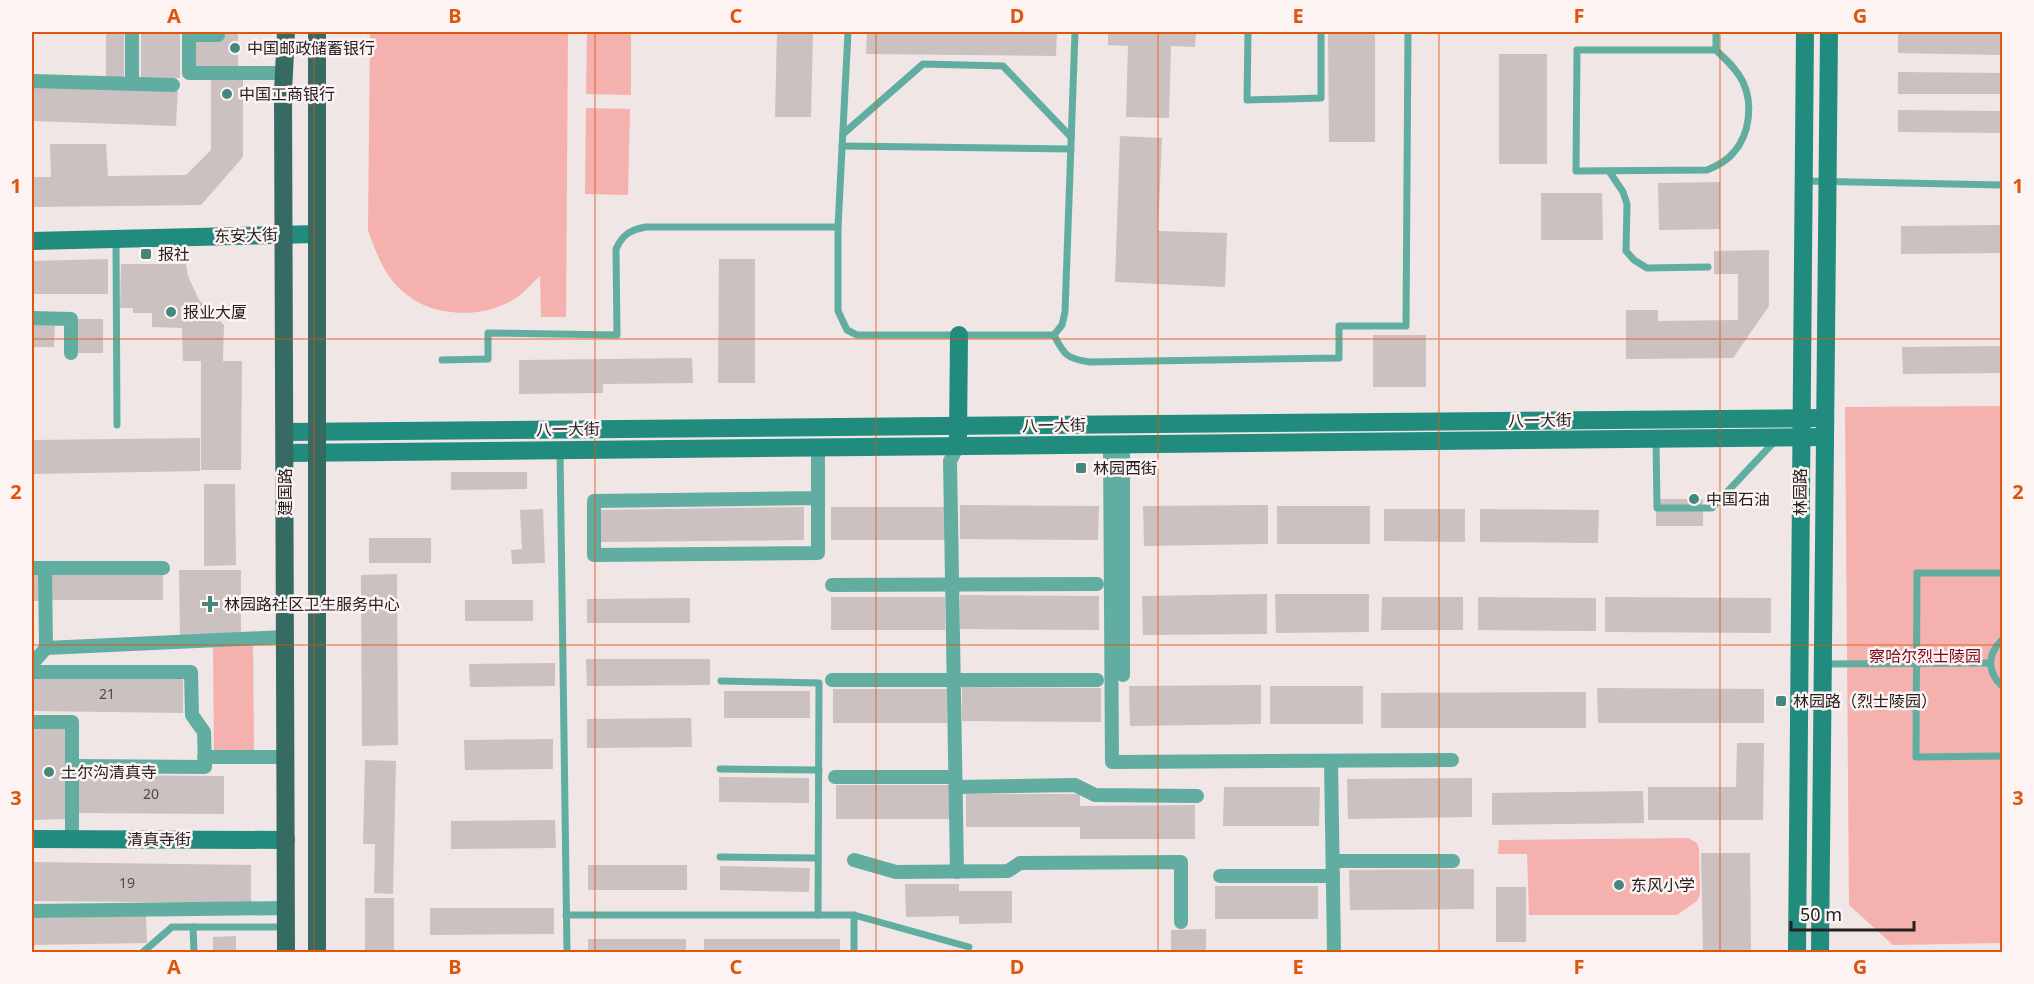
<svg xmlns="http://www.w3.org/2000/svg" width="2034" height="984" font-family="'Noto Sans','Noto Sans SC',sans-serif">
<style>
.green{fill:#f5b1ae}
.building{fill:#cac1c0}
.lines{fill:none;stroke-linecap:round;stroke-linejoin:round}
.lane{stroke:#62ada1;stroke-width:7}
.street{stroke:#62ada1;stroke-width:14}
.secondary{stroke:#218b7d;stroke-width:18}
.primary{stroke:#356b62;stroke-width:18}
.grid{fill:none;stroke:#de560d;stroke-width:1.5;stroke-opacity:0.55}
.poi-dot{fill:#44887d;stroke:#fdf3f3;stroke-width:2}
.labels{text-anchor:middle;stroke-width:5;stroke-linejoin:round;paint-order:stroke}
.number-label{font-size:14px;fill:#4e4948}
.poi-label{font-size:16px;fill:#242120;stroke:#fdf3f3;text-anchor:start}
.street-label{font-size:16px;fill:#242120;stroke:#fdf3f3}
.park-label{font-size:16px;fill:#7b081a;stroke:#fdf3f3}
.neatline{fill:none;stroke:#de560d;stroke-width:2}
.grid-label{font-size:20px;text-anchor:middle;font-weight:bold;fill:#de560d}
</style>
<rect width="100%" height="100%" fill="#efe6e5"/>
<!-- green -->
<g class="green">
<path d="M370,32h198l-2,285h-25l-1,-41c-8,7 -17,18 -27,24 -35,20 -87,17 -115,-13 -14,-13 -24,-39 -30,-57z"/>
<path d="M587,32h44v63l-45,-1z"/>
<path d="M586,108l44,1 -2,86 -43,-1z"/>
<path d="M2002,406v537l-109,2 -44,-40 -4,-498z"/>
<path d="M253,643l1,108h-40l-1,-107z"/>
<path d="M1688,838l9,5 2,6 1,45 -3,7 -20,14h-148l-2,-61h-29l1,-14z"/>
</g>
<!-- building -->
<g class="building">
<rect x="106" y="32" width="18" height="47"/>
<rect x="141" y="32" width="39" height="46"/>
<path d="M222,32h16v37l-45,-1v-29z"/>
<path d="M777,32h36l-2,85h-36z"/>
<path d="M867,32h190l-1,24 -190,-2z"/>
<path d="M1108,32h88l-1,15 -24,-1 -2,72 -43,-1 2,-71 -20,-1z"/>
<path d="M1328,32h47v110h-46z"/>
<path d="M1898,32l104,1v22l-104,-2z"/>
<rect x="1499" y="54" width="48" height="110"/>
<path d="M1898,72l104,1v21h-104z"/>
<path d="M211,80h32v77l-42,48 -169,2v-30h19l-1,-33h56l2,32 78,-1 25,-25z"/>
<path d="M32,85l146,4 -2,37 -144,-5z"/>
<path d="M1898,110l104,1v22l-104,-1z"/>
<path d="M1120,136l42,2 -4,93 69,2 -2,54 -110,-5z"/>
<path d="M1720,182v47l-61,1 -1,-47z"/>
<path d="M1541,193h61l1,47h-62z"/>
<path d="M2002,225v28l-101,1v-28z"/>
<path d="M1769,250v56l-36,52 -107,1v-49h32v11l80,-1v-46h-24v-23z"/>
<path d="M108,259v35h-76v-33z"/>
<path d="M719,259h36v124h-37z"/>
<path d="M121,264h65l2,12 11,24 25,25 -1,36h19l-1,109h-40v-109h-18l-1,-33 -30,-1v-14h-19v-5h-13z"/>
<rect x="75" y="319" width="28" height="34"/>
<path d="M32,321h23l-1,26h-22z"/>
<rect x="1373" y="335" width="53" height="52"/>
<path d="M2002,346v27l-99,1 -1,-27z"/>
<path d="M692,358l1,25 -90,1v9l-84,1v-34z"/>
<path d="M200,438v33l-168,3v-34z"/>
<path d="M451,472h76v17l-76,1z"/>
<path d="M204,484h31l1,81 -32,1z"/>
<rect x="1656" y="499" width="47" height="27"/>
<path d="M960,505l139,1 -1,34 -138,-1z"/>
<path d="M1268,505v39l-124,2 -1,-40z"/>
<rect x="1277" y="506" width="93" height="38"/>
<path d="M804,507v33l-205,2 -1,-32z"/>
<rect x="831" y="507" width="114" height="33"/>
<path d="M543,509l2,54 -33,1 -1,-14 11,-1 -2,-39z"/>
<path d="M1384,509h81v33l-81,-1z"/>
<path d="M1480,509l119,1 -1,33 -118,-1z"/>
<rect x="369" y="538" width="62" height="25"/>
<path d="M179,570h62v67l-61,1z"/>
<rect x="32" y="573" width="8" height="28"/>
<rect x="50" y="573" width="113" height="27"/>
<path d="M397,574l1,171 -36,1 -1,-171z"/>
<path d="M1267,594v40l-124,1 -1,-39z"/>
<path d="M1275,594h94v38l-93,1z"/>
<path d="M960,595l139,1v34l-139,-1z"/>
<rect x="831" y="597" width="114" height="33"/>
<path d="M1382,597h81v33h-82z"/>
<path d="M1478,597l118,1v33l-118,-1z"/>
<path d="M1605,597l166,1v35l-166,-1z"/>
<path d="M690,598v25h-103v-24z"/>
<rect x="465" y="600" width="68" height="21"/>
<path d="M586,659h124v26l-123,1z"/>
<path d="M555,663v23l-85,1 -1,-23z"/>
<path d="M32,676l151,1v36l-151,-2z"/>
<path d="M1261,685v39l-131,2 -1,-40z"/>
<rect x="1270" y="686" width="93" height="38"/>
<path d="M962,687l139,1v34l-139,-1z"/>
<path d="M1597,688l167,1v34h-166z"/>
<rect x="833" y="689" width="114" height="34"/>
<rect x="724" y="691" width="86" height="27"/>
<path d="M1586,692v36h-205v-35z"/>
<path d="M691,718l1,29 -105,1v-29z"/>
<path d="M32,725l35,1 -1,93 -34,1z"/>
<path d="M553,739v30l-88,1 -1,-30z"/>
<path d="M1737,743h27l-1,77h-115v-33h88z"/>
<path d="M365,760l31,1 -3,133 -19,-1 1,-49h-12z"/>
<path d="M77,775l147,1v38l-147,-1z"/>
<path d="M719,777l90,1v25l-90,-1z"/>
<path d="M1472,778v39l-124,2 -1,-40z"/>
<rect x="836" y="785" width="114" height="34"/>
<path d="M1224,787h96l-1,39h-96z"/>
<path d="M1643,791l1,32 -152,2v-32z"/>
<path d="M966,794h114v12l115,-1v34h-115v-12h-114z"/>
<path d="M555,820l1,28 -105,1v-28z"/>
<path d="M1701,853h49l1,99h-48z"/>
<path d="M32,862l219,3v38l-219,-2z"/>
<rect x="588" y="865" width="99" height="25"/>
<path d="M720,866l90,2 -1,24 -89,-2z"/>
<path d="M1474,869v40l-124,1 -1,-40z"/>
<path d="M905,884h54v7h53v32l-53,1v-8l-53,1z"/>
<rect x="1215" y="886" width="103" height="33"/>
<rect x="1496" y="887" width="30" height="55"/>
<rect x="365" y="898" width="29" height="54"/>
<path d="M430,908h124v26l-124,1z"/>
<path d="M146,916l1,27 -115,2v-27z"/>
<path d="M1206,929v23h-35v-22z"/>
<path d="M236,936v16h-23v-15z"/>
<rect x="588" y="939" width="98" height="13"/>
<rect x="704" y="939" width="136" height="13"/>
</g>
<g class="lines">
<!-- lane -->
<g class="lane">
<path d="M848,32l-10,195v84l9,19 10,5h197"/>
<path d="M1248,32l-1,68 74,-2v-66"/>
<path d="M1716,50h-139l-1,121 131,-1c10,-4 20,-9 27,-18 16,-18 19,-49 9,-70 -6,-13 -17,-22 -27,-32v-18"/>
<path d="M843,134l80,-70 80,2 68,71"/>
<path d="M842,146l229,3"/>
<path d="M1609,171l14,21 4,12 -1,47 8,9 13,8 61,-1"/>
<path d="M1804,181l198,4"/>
<path d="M116,239l1,186"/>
<path d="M1054,335c10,20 13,24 36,27l249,-4v-32h67l2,-294"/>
<path d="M1054,335l8,-10 3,-13 10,-280"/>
<path d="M442,360l46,-1v-26l129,2 -1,-86c7,-15 14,-19 30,-22h192"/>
<path d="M1656,440l1,68h55l62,-66"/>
<path d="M560,450l7,502"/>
<path d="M2002,573h-85l-1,184 86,-1"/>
<path d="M2002,640c-15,14 -15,32 0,46"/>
<path d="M1824,664l166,-1"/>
<path d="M721,681l98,2 -1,232"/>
<path d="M720,769l99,1"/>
<path d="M720,857l98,1"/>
<path d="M566,915h288v37"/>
<path d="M854,915l115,32"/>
<path d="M193,927l1,25"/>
<path d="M143,952l29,-25h112"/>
</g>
<!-- street -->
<g class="street">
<path d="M132,32v52"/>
<path d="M218,35h-29v38h95"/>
<path d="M32,81l141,4"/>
<path d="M32,318l39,1v34"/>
<path d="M1110,445l2,317 340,-2"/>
<path d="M1123,445v230"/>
<path d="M818,448v105l-224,2v-54l224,-3"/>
<path d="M32,568h131"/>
<path d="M45,568l1,80"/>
<path d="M832,585l265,-1"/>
<path d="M32,664l14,-16 239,-11"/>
<path d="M32,672h159l1,43 12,17 1,35 -133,-1"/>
<path d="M832,680h265"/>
<path d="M32,722h40v117"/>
<path d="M204,757h81"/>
<path d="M1331,761l3,191"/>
<path d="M835,777h120"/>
<path d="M956,787l119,-2 20,10 102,1"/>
<path d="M854,860l42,12 112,-1 12,-8 161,-1v60"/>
<path d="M1333,861h120"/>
<path d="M957,872l-7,-411 8,-15"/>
<path d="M1220,876h113"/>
<path d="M32,911l254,-3"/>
</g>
<!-- secondary -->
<g class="secondary">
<path d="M32,241l285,-7"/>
<path d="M285,432l1539,-14"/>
<path d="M958,438l1,-103"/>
<path d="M285,453l1539,-16"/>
<path d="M32,839l254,1"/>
<path d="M1797,952l8,-920"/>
<path d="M1820,952l9,-920"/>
</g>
<!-- primary -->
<g class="primary">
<path d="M286,32l-3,60 3,860"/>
<path d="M317,32v920"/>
</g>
</g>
<!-- grid -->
<path class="grid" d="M314,32v920M595,32v920M876,32v920M1158,32v920M1439,32v920M1720,32v920M32,339h1970M32,645h1970"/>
<!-- markers -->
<g class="poi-dot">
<circle cx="235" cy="48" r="6"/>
<circle cx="227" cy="94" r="6"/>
<rect x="140" y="248" width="12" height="12" rx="3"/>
<circle cx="171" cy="312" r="6"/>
<rect x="1075" y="462" width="12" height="12" rx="3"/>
<circle cx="1694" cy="499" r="6"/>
<path d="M207 595h6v6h6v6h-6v6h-6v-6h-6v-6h6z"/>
<rect x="1775" y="695" width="12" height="12" rx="3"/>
<circle cx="49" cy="772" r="6"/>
<circle cx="1619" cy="885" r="6"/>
</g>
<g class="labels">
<!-- number labels -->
<g class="number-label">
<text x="107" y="699">21</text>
<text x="151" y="799">20</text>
<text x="127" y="888">19</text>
</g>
<!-- poi labels -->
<g class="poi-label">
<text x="247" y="54">中国邮政储蓄银行</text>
<text x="239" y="100">中国工商银行</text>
<text x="158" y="260">报社</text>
<text x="183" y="318">报业大厦</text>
<text x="1093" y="474">林园西街</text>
<text x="1706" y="505">中国石油</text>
<text x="224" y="610">林园路社区卫生服务中心</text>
<text x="1793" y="707">林园路（烈士陵园）</text>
<text x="61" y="778">土尔沟清真寺</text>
<text x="1631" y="891">东风小学</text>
</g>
<!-- street labels -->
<g class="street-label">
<text transform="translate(246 235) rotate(-2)" y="6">东安大街</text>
<text transform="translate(1540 420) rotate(-1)" y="6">八一大街</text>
<text transform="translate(1054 425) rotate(-1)" y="6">八一大街</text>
<text transform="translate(568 429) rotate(-1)" y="6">八一大街</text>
<text transform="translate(285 492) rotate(-90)" y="6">建国路</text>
<text transform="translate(1800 492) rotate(-90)" y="6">林园路</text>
<text x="159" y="845">清真寺街</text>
</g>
<!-- park labels -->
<g class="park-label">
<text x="1925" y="662">察哈尔烈士陵园</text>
</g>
</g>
<!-- border -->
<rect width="2034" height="984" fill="none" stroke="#fdf3f3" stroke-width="66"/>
<!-- scale -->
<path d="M1791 921v9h123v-9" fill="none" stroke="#242120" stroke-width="3"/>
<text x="1800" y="921" font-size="18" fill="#242120" stroke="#fdf3f3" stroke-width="4.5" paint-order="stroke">50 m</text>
<rect x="33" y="33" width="1968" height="918" class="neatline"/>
<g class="grid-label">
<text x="174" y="23">A</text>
<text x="455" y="23">B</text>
<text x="736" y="23">C</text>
<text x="1017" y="23">D</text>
<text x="1298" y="23">E</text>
<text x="1579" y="23">F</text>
<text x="1860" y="23">G</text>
<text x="16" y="193">1</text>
<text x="2018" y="193">1</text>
<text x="16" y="499">2</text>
<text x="2018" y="499">2</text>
<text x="16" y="805">3</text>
<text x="2018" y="805">3</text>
<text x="174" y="974">A</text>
<text x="455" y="974">B</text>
<text x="736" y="974">C</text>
<text x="1017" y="974">D</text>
<text x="1298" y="974">E</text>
<text x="1579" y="974">F</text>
<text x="1860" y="974">G</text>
</g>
</svg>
